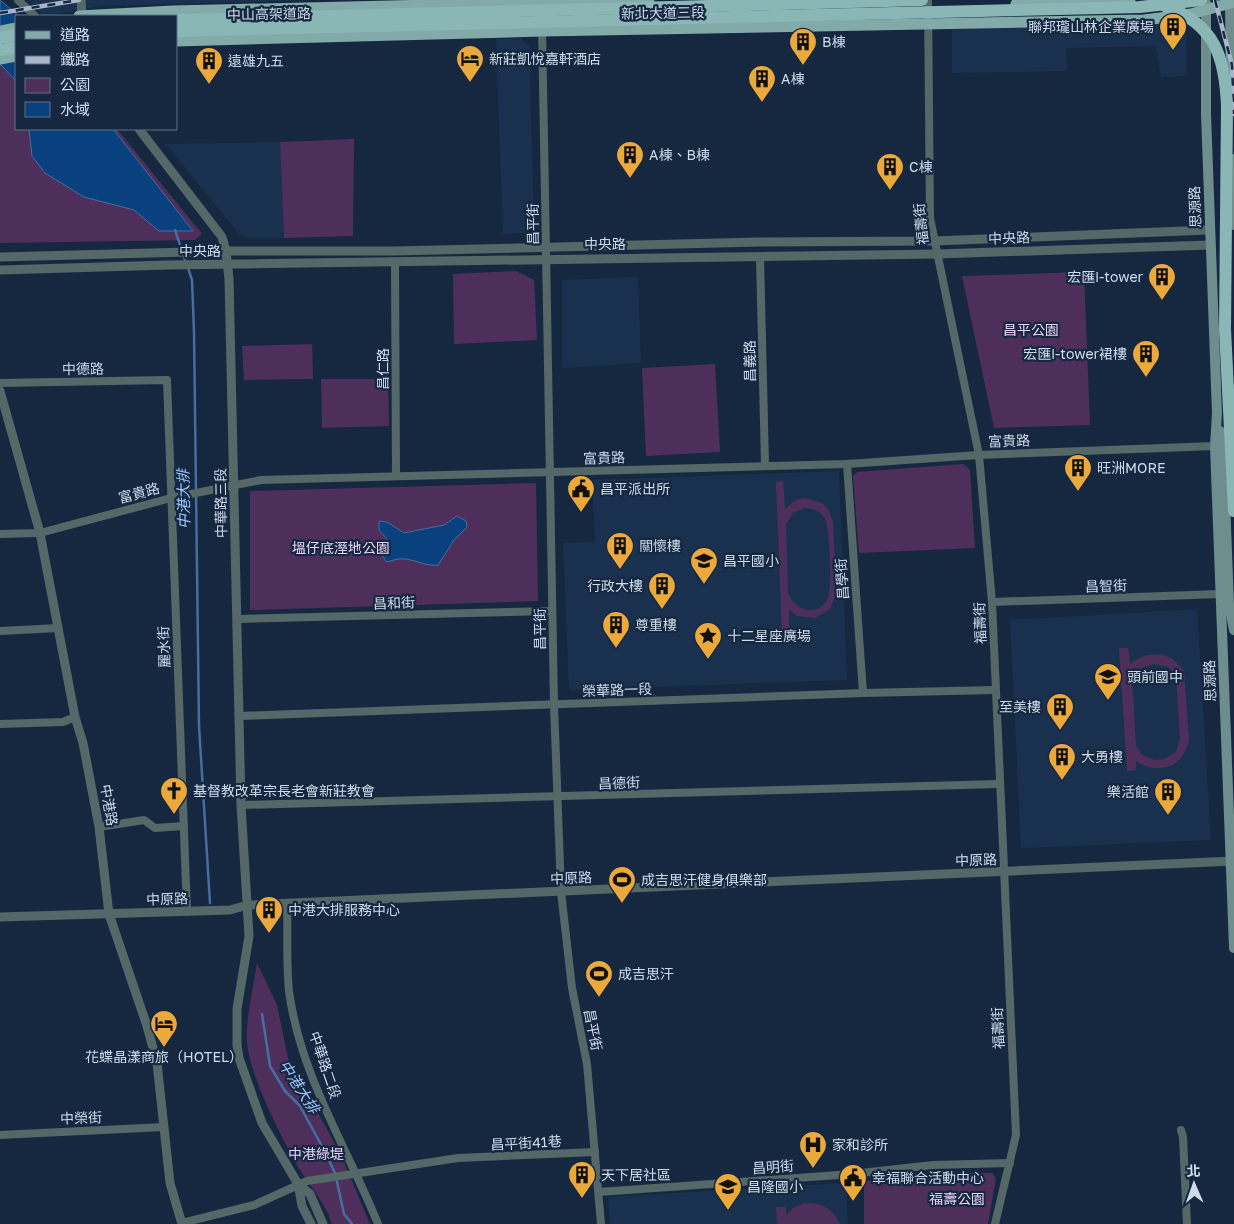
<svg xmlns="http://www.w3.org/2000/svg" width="1234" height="1224" font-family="'Golos Text','Noto Sans TC',sans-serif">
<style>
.built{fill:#19314f}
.green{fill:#4e2f5c;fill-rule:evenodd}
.water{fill:#08417e;stroke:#446f9f}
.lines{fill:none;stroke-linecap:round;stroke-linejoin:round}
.stream{stroke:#446f9f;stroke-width:2.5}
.minor{stroke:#556868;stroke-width:8}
.tertiary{stroke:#556868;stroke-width:9}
.secondary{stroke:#6e8d8d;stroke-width:10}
.primary{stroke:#81aaa9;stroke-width:11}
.trunk{stroke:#8ab7b6;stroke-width:12}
.rail-casing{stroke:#a9b6c8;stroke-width:4.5}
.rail{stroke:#152840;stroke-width:2.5;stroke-dasharray:8;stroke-linecap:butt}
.trunk-bridge{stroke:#8ab7b6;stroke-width:12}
.labels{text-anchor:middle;stroke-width:4.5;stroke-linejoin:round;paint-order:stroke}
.street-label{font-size:14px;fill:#cfdbeb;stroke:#152840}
.poi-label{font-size:14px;fill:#cfdbeb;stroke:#152840;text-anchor:start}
.park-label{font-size:14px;fill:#ebd1f7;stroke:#152840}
.water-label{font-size:15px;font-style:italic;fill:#9cc5fb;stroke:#152840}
</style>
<rect width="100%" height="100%" fill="#152840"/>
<!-- built -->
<g class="built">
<path d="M27,0h288l-214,6 -55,10h-3z"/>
<path d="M1176,23l10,4 1,49 -26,1 -5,-31 -90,2 1,23 -115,2v-45z"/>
<path d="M521,38l8,8 5,177 -9,10 -22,1 -7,-195z"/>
<path d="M280,142l4,96h-36l-10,-5 -72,-89z"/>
<path d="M638,277l3,86 -79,5v-88z"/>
<path d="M839,471l8,209 -278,10 -6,-147 32,-1 -3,-62z"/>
<path d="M1197,609l14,231 -190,8 -11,-228z"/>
<path d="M846,1183l2,41h-238l-2,-27z"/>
</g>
<!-- green -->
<g class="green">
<path d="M16,60v69h101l85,105 -7,6 -195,3v-180z"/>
<path d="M354,139l-1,97 -69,2 -4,-96z"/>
<path d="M516,271l18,9 3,60 -83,4 -1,-70z"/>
<path d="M1084,272l6,153 -96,3 -32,-152z"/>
<path d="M312,344l1,35 -69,1 -2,-34z"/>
<path d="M715,364l5,88 -74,4 -4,-88z"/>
<path d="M321,379h67l1,47 -67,2z"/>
<path d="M963,464l7,6 5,78 -116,5 -6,-77 4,-4z"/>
<path d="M783,481l2,28 11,-9 9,-2 17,5 6,6 5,12 3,72 -6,16 -15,9 -18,-2 -8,-7v24l-7,1 -6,-152zM805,508c9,1 15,3 20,10 5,9 7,71 3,80 -10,21 -35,12 -40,-6l-2,-68 7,-11z"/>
<path d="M536,483l2,118 -288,9v-119z"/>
<path d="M1119,648h9l2,16c18,-14 41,-14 54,8l5,68c-5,27 -31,36 -53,21v9l-9,1zM1154,664l14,3 8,9 4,63 -4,13 -12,7 -9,1 -13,-5 -6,-9 -4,-68 7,-9z"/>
<path d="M257,963l20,42 11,53 54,99 28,67h-38c-7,-22 -23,-39 -35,-59 -17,-31 -47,-88 -50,-123 -2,-19 7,-58 10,-79z"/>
<path d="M942,1172l50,1 4,5 -8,46h-124v-43z"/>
<path d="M805,1203c17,-1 28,6 35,21h-63l-1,-17h10v8l7,-7z"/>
</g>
<!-- water -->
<g class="water">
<path d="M0,0l19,16h-3v65l-16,-17z"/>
<path d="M29,129h84l80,102h-34l-25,-21 -50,-13 -39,-24 -13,-17z"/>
<path d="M457,516l9,5 1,6 -13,13 -16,25c-13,2 -27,-8 -40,-6 -4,1 -8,2 -12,3l-4,-8 3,-3 2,-12 -8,-9v-9l8,1 17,11 40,-8z"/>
</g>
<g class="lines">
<!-- stream -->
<g class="stream">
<path d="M175,230l11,33"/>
<path d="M188,268l4,12 2,52 5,394 11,177"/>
<path d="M262,1014l8,52 15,25 15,15 23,42 12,25 9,41 8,10"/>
</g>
<!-- minor -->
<g class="minor">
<path d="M18,0l17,16"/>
<path d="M928,0l2,218 49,237 13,147 24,533 -21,89"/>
<path d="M542,26l12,679 7,187 11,96 15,76 14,160"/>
<path d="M760,257l5,207"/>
<path d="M395,262l1,214"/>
<path d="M0,383l167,-3 20,532"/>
<path d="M847,464l16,229"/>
<path d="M0,534l40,-1 131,-35 90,-18 586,-16 132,-9 236,-9"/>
<path d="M992,602l228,-8"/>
<path d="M238,619l314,-8"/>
<path d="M0,631l58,-3"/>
<path d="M239,716l624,-23 132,-3"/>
<path d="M0,724l63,-2 12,-5"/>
<path d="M241,805l757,-21"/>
<path d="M99,827l45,-7 11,8 29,-2"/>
<path d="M287,904c1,28 -1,59 2,87 11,84 58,156 89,233"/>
<path d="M1181,1130l2,7 4,87"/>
<path d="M0,1135l164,-8"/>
<path d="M599,1192l253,-18 81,-9 77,-2"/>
<path d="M182,1223l72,-18 53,-24 151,-23 137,-6"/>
</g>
<!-- tertiary -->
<g class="tertiary">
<path d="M81,0l1,16"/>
<path d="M139,129l83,108 4,14 3,28 12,526 8,131 -12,73v36l2,13 23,65 36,61 12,10 13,30"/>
<path d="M0,257l226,-6h169l363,-9 176,-1 275,-11"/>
<path d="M0,270l168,-5 769,-11 273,-9"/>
<path d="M0,391l40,142 35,184 8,26 16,84 10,87 38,112 10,37 13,120 12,41"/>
<path d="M0,917l230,-7 18,-5 986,-44"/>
<path d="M298,1184l4,22 9,18"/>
</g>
<!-- secondary -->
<g class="secondary">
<path d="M1206,3v111l11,299 -2,33 19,502"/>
<path d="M1230,3l1,86"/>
<path d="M1232,159l2,66"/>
<path d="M1220,431l3,18 6,155 5,26"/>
</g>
<!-- primary -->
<g class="primary">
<path d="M1016,4l114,-4"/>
<path d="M79,16l94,-5 476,-11"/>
<path d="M0,31l16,-3"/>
<path d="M176,41l366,-10 602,-11 47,-6 43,-12"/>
<path d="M0,59l16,-3"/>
</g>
<!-- trunk -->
<g class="trunk">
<path d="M709,6l213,-6"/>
<path d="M176,31l77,-2"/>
<path d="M0,38l16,-3"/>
<path d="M0,50l16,-3"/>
<path d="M1227,106l-2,223 9,182"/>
</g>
<defs>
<g id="rail">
<path d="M1215,0l17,65 2,49"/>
<path d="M0,13l79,-13"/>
</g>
</defs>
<!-- rail casing -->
<use href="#rail" class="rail-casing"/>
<!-- rail -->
<use href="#rail" class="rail"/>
<!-- trunk-bridge -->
<g class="trunk-bridge">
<path d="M1165,6c50,18 60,51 62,100"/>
<path d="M176,20l533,-14"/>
<path d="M253,29l887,-22 61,-7"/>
</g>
</g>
<!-- icons -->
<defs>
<symbol id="building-pin" viewBox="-11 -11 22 30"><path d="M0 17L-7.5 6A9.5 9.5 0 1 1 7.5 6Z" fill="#eca93b" stroke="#152840"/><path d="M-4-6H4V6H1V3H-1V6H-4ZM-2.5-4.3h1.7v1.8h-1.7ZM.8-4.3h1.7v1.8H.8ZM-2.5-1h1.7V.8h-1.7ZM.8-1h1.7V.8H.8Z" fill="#111"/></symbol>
<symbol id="hotel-pin" viewBox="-11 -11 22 30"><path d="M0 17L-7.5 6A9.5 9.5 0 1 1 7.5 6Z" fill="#eca93b" stroke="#152840"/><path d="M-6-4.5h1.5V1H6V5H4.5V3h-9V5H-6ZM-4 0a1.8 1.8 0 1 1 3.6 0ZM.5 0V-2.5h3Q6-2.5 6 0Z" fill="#111"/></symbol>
<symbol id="civic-pin" viewBox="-11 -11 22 30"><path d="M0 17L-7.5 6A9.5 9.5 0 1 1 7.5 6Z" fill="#eca93b" stroke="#152840"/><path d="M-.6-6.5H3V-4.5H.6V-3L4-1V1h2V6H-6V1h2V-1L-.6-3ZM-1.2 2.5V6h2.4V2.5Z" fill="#111"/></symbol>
<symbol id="school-pin" viewBox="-11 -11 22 30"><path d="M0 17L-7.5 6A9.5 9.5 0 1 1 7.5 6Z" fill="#eca93b" stroke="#152840"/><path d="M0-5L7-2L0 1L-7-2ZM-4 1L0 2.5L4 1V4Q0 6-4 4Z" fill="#111"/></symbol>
<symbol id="sight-pin" viewBox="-11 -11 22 30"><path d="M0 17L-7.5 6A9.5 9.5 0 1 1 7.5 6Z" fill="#eca93b" stroke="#152840"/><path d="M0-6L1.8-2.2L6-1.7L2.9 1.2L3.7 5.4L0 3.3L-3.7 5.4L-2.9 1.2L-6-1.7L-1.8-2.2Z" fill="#111"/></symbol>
<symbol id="church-pin" viewBox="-11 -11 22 30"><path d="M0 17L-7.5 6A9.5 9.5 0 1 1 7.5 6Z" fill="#eca93b" stroke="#152840"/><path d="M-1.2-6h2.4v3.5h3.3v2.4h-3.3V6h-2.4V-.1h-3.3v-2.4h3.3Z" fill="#111"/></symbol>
<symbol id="stadium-pin" viewBox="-11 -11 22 30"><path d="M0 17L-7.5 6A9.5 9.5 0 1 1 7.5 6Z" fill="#eca93b" stroke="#152840"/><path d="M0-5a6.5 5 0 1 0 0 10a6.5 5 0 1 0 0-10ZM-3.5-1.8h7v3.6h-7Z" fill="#111"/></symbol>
<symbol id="hospital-pin" viewBox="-11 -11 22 30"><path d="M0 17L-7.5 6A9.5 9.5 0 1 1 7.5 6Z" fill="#eca93b" stroke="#152840"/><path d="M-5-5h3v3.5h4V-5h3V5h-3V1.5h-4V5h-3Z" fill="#111"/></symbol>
</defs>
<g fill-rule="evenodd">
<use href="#building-pin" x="1157" y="11" width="32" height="43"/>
<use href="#building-pin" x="787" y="26" width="32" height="43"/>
<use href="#hotel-pin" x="454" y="43" width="32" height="43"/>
<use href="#building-pin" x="193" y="45" width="32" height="43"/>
<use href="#building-pin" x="746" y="63" width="32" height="43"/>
<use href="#building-pin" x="614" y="139" width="32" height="43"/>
<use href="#building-pin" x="874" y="151" width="32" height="43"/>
<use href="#building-pin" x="1146" y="261" width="32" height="43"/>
<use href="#building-pin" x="1130" y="338" width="32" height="43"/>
<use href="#building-pin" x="1062" y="452" width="32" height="43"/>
<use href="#civic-pin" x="565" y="473" width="32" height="43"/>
<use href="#building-pin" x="604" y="530" width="32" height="43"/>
<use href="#school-pin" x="688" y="545" width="32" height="43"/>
<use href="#building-pin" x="646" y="570" width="32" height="43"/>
<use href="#building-pin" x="600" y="609" width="32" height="43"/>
<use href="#sight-pin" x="692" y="620" width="32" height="43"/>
<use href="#school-pin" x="1092" y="661" width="32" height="43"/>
<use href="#building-pin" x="1044" y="691" width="32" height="43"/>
<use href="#building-pin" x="1046" y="741" width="32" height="43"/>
<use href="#church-pin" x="158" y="775" width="32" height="43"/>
<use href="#building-pin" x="1152" y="776" width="32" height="43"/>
<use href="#stadium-pin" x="606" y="864" width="32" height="43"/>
<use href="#building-pin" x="253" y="894" width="32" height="43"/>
<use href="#stadium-pin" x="583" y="958" width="32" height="43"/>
<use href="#hotel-pin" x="148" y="1008" width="32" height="43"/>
<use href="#hospital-pin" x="797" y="1129" width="32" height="43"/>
<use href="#building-pin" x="566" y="1159" width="32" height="43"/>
<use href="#civic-pin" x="837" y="1162" width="32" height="43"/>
<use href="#school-pin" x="712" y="1171" width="32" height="43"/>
</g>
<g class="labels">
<!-- street labels -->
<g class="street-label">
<text transform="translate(663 13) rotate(-1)" y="5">新北大道三段</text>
<text transform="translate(269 14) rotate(-1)" y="5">中山高架道路</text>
<text transform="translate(1195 207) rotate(-92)" y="5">思源路</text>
<text transform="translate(533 224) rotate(-91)" y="5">昌平街</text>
<text transform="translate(921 224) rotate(-96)" y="5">福壽街</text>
<text transform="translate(1009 238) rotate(-2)" y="5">中央路</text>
<text x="605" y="249">中央路</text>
<text x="200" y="256">中央路</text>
<text transform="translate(750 361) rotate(-91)" y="5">昌義路</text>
<text transform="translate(83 369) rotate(-1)" y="5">中德路</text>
<text transform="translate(383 369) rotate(-90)" y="5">昌仁路</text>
<text transform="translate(1009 441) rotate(-2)" y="5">富貴路</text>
<text transform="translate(604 458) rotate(-2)" y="5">富貴路</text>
<text transform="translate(139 493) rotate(-15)" y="5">富貴路</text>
<text transform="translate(221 503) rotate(-91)" y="5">中華路三段</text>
<text transform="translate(842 579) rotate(-94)" y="5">昌學街</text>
<text transform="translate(1106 586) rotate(-2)" y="5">昌智街</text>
<text transform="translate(394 603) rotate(-2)" y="5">昌和街</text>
<text transform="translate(980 623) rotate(-92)" y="5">福壽街</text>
<text transform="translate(540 629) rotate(-91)" y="5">昌平街</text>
<text transform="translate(164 647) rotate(-92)" y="5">麗水街</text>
<text transform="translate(1210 681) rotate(-92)" y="5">思源路</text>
<text transform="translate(617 690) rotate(-2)" y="5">榮華路一段</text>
<text transform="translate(619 783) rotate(-2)" y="5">昌德街</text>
<text transform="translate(109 805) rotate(80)" y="5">中港路</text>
<text transform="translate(976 860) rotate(-2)" y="5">中原路</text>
<text transform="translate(571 878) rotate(-2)" y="5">中原路</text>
<text transform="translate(167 899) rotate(-2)" y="5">中原路</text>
<text transform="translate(998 1028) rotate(-93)" y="5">福壽街</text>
<text transform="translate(593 1030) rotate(79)" y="5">昌平街</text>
<text transform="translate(325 1065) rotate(71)" y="5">中華路二段</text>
<text transform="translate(81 1118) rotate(-2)" y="5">中榮街</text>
<text transform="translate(526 1143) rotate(-3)" y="5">昌平街41巷</text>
<text transform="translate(773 1167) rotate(-4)" y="5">昌明街</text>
</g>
<!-- poi labels -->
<g class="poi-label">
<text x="1154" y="32" text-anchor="end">聯邦瓏山林企業廣場</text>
<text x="822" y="47">B棟</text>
<text x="489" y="64">新莊凱悅嘉軒酒店</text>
<text x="228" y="66">遠雄九五</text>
<text x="781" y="84">A棟</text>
<text x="649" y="160">A棟、B棟</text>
<text x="909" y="172">C棟</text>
<text x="1143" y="282" text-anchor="end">宏匯i-tower</text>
<text x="1127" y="359" text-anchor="end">宏匯i-tower裙樓</text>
<text x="1097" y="473">旺洲MORE</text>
<text x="600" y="494">昌平派出所</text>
<text x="639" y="551">關懷樓</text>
<text x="723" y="566">昌平國小</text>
<text x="643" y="591" text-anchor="end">行政大樓</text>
<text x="635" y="630">尊重樓</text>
<text x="727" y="641">十二星座廣場</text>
<text x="1127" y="682">頭前國中</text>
<text x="1041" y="712" text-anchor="end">至美樓</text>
<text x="1081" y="762">大勇樓</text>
<text x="193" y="796">基督教改革宗長老會新莊教會</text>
<text x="1149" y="797" text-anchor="end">樂活館</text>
<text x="641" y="885">成吉思汗健身俱樂部</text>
<text x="288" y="915">中港大排服務中心</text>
<text x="618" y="979">成吉思汗</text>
<text x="164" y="1062" text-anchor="middle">花蝶晶漾商旅（HOTEL）</text>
<text x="832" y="1150">家和診所</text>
<text x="601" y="1180">天下居社區</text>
<text x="872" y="1183">幸福聯合活動中心</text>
<text x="747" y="1192">昌隆國小</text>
</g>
<!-- park labels -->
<g class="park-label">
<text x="1031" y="335">昌平公園</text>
<text x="341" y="553">塭仔底溼地公園</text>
<text x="316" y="1159">中港綠堤</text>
<text x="957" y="1204">福壽公園</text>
</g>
<!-- water labels -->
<g class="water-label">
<text transform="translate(184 499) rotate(-91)" y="5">中港大排</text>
<text transform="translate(299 1087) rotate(57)" y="5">中港大排</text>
</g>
</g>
<!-- legend -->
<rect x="15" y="15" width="162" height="115" fill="#152840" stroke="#5f7084"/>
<rect x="25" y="31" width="25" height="8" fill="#81aaa9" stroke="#5f7084"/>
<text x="60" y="40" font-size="15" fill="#cfdbeb">道路</text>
<rect x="25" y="56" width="25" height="8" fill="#a9b6c8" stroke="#5f7084"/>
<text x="60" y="65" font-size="15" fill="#cfdbeb">鐵路</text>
<rect x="25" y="78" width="25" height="15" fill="#4e2f5c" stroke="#5f7084"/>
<text x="60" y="90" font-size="15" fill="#cfdbeb">公園</text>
<rect x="25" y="102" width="25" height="15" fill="#08417e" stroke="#5f7084"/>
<text x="60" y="115" font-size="15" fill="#cfdbeb">水域</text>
<!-- north arrow -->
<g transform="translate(1194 1184) rotate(358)" stroke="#152840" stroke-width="4" paint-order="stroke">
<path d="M0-4L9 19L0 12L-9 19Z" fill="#cfdbeb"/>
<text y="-8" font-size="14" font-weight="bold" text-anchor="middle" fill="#cfdbeb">北</text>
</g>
</svg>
